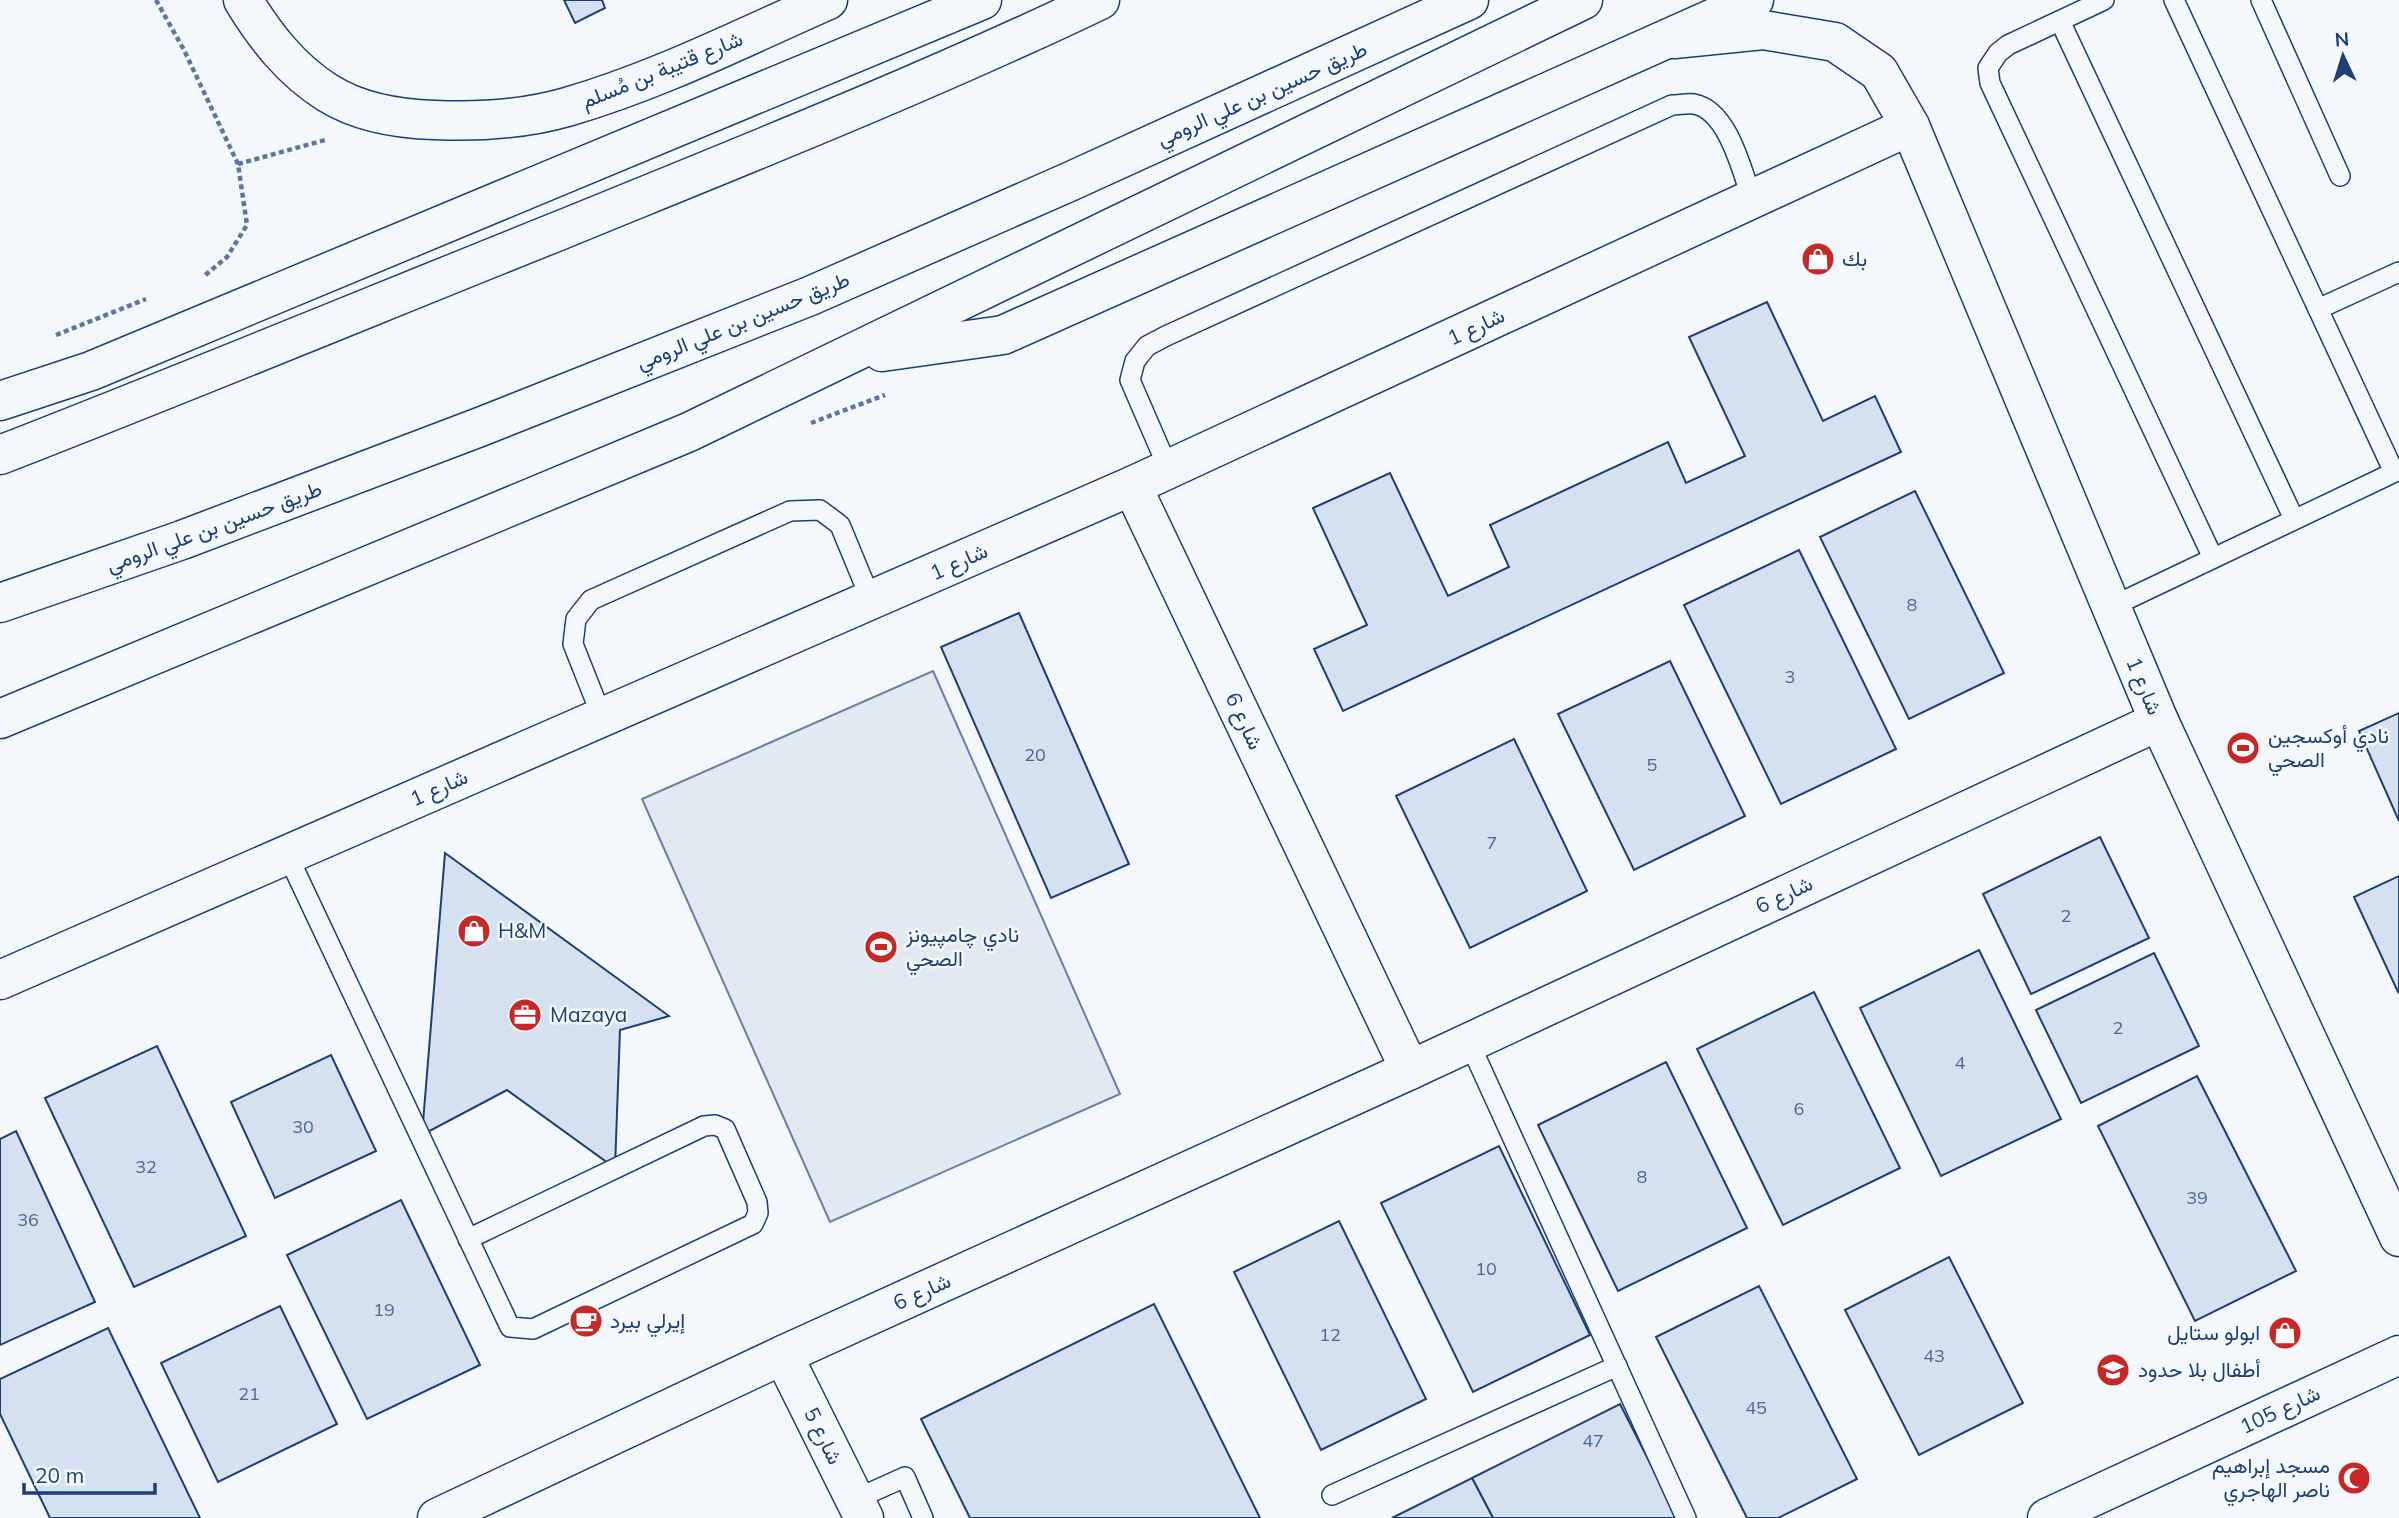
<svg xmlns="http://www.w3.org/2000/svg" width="2399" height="1518" font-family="Mulish,Vazirmatn,sans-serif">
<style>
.green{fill:#e3e9f0;stroke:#687fa3;stroke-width:2}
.building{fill:#d5e0f0;stroke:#1d3f73;stroke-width:2}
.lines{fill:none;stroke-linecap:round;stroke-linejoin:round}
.service-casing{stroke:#1d3f73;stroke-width:22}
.minor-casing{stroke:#1d3f73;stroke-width:41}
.tertiary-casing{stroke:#1d3f73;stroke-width:41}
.trunk-casing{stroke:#1d3f73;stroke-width:41}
.motorway-casing{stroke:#1d3f73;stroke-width:41}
.path{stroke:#5e769c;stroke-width:4.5;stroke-dasharray:5 3.5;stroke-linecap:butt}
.service{stroke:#f4f7fb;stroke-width:19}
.minor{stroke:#f4f7fb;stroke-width:38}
.tertiary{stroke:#f4f7fb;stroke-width:38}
.trunk{stroke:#f4f7fb;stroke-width:38}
.motorway{stroke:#f4f7fb;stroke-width:38}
.labels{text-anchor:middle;stroke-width:5;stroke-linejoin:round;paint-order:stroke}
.number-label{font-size:18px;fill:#4b6792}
.street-label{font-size:21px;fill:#1d3f73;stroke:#f4f7fb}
.poi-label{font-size:21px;fill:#1d3f73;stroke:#f4f7fb;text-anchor:start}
</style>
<rect width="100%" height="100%" fill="#f4f7fb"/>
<!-- green -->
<path class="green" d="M933,671l187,423 -290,128 -188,-423z"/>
<!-- building -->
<g class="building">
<path d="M564,0h38l3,8 -30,15z"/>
<path d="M1767,302l56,119 52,-25 26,56 -558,259 -29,-62 53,-24 -54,-117 77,-35 58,123 61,-29 -19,-42 178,-83 18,41 59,-27 -56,-119z"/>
<path d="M1915,491l89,182 -95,46 -89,-182z"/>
<path d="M1799,550l97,199 -115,55 -97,-199z"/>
<path d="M1019,613l110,251 -78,34 -110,-251z"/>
<path d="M1670,661l75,155 -111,54 -76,-156z"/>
<path d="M2399,713v108l-40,-90z"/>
<path d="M1514,739l73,152 -117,57 -74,-152z"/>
<path d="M2100,837l49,101 -118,56 -48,-100z"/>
<path d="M445,853l224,163 -49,14 -5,138 -108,-78 -85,45z"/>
<path d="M2399,876v115l-1,1 -44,-95z"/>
<path d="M1979,950l82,169 -120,57 -81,-168z"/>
<path d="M2154,953l45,93 -118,57 -45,-93z"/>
<path d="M1814,992l86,176 -117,57 -86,-176z"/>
<path d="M157,1046l89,190 -112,51 -89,-189z"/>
<path d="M331,1055l45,96 -101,47 -44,-96z"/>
<path d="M1666,1062l81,166 -129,63 -80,-166z"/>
<path d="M2197,1076l99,195 -101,50 -97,-195z"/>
<path d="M16,1131l79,171 -95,43v-206z"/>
<path d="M1499,1146l91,189 -117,57 -92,-189z"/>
<path d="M401,1200l79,165 -113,54 -80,-164z"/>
<path d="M1339,1221l87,178 -105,51 -87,-178z"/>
<path d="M1949,1257l74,146 -104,52 -74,-145z"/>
<path d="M1759,1286l98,193 -79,39h-31l-91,-181z"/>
<path d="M1154,1304l106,214h-290l-49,-99z"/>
<path d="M280,1306l57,118 -119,58 -57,-119z"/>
<path d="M108,1328l92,190h-150l-50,-104v-35z"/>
<path d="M1620,1404l58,114h-185l-21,-40z"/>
<path d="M1472,1478l21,40h-101z"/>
</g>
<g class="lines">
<defs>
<g id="service">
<path d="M2104,0l-96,45 -10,8 -10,15 2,15 223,475"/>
<path d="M2174,0l220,472"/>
<path d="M2261,0l79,176"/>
<path d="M2060,21l234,498"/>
<path d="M2318,309l81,-37"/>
<path d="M1169,470l-39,-90 5,-19 12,-15 19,-10 506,-231c7,0 15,-2 22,-1 34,6 48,67 58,95"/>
<path d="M2111,607l288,-137"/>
<path d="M602,717l-29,-73 3,-25 15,-19 199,-89 30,-1 20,15 31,75"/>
<path d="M287,854l223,473 23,2 220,-105 5,-11 -1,-11 -32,-73 -10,-4 -11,1 -236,113"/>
<path d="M1469,1042l217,476"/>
<path d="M1332,1495l285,-129"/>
<path d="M854,1500l51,-23 18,41"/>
</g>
<g id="minor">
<path d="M1674,39l89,-9 72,12 44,30 31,54 249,595 240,516"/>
<path d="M1132,486l278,584"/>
<path d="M0,980l1132,-494 778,-360"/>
<path d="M783,1355l81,163"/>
<path d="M437,1518l346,-163 627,-285 749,-349"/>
<path d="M2047,1518l352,-163"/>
</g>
<path id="tertiary" d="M243,0c22,36 48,70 85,93 32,20 71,26 107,27 44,2 90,-1 132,-13 90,-26 175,-69 261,-107"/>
<g id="trunk">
<path d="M0,455c188,-73 374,-150 561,-225 181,-74 363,-146 539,-230"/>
<path d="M0,603l182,-63 298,-113 330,-131 259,-114 400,-182"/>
</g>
<g id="motorway">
<path d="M882,352l121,-17 751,-335"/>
<path d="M0,401l91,-30 891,-371"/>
<path d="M0,719l689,-287 894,-432"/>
</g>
</defs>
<!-- service casing -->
<use href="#service" class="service-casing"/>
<!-- minor casing -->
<use href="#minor" class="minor-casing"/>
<!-- tertiary casing -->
<use href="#tertiary" class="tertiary-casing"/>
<!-- trunk casing -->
<use href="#trunk" class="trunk-casing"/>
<!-- motorway casing -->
<use href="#motorway" class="motorway-casing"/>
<!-- path -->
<g class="path">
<path d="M156,0l28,50 54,114 9,61 -20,32 -24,20"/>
<path d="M238,164l87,-24"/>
<path d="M56,335l90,-36"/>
<path d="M811,423l74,-28"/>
</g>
<!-- service -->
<use href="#service" class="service"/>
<!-- minor -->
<use href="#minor" class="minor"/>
<!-- tertiary -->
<use href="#tertiary" class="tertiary"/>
<!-- trunk -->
<use href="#trunk" class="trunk"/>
<!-- motorway -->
<use href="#motorway" class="motorway"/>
</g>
<!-- icons -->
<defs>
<symbol id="shop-disc" viewBox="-11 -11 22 22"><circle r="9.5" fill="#c62828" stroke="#f4f7fb"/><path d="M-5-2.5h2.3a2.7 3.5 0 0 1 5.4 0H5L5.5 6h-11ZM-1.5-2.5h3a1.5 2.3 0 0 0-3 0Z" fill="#fff"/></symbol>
<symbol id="stadium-disc" viewBox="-11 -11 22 22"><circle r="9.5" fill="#c62828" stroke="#f4f7fb"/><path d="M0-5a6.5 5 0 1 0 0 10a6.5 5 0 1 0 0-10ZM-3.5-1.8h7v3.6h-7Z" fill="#fff"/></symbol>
<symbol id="office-disc" viewBox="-11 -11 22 22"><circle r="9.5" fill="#c62828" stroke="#f4f7fb"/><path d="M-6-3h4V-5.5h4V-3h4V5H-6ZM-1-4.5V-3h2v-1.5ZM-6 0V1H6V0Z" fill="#fff"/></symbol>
<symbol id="cafe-disc" viewBox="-11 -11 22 22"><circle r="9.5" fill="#c62828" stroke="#f4f7fb"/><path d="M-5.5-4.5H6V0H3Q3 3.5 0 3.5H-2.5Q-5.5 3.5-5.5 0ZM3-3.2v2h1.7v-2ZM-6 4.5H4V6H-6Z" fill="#fff"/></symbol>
<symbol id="school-disc" viewBox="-11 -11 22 22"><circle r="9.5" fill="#c62828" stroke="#f4f7fb"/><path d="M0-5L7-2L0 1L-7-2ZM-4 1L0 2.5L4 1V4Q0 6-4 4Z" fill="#fff"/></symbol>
<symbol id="mosque-disc" viewBox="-11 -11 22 22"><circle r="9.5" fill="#c62828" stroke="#f4f7fb"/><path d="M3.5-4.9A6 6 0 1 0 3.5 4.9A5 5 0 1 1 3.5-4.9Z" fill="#fff"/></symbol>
</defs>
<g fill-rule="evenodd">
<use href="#shop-disc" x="1799" y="240" width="38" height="38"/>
<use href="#stadium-disc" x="2224" y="729" width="38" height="38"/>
<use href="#shop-disc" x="455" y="912" width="38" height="38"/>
<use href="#stadium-disc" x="862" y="928" width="38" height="38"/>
<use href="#office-disc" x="506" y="996" width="38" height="38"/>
<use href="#cafe-disc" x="567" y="1302" width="38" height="38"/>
<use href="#shop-disc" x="2266" y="1314" width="38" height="38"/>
<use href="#school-disc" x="2094" y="1351" width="38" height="38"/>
<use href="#mosque-disc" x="2335" y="1459" width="38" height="38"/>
</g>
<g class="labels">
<!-- number labels -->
<g class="number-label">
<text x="1912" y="611">8</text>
<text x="1790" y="683">3</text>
<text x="1035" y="761">20</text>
<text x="1652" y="771">5</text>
<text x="1492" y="849">7</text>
<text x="2066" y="922">2</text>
<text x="2118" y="1034">2</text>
<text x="1960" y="1069">4</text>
<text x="1799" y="1115">6</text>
<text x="303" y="1133">30</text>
<text x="146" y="1173">32</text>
<text x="1642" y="1183">8</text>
<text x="2197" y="1204">39</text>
<text x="28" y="1226">36</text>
<text x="1486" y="1275">10</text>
<text x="384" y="1316">19</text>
<text x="1330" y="1341">12</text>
<text x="1934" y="1362">43</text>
<text x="249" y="1400">21</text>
<text x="1756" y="1414">45</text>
<text x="1593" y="1447">47</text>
</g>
<!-- street labels -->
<g class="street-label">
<text transform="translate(662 70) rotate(-22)" y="7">شارع قتيبة بن مُسلم</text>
<text transform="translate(1262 94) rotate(-24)" y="7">طريق حسين بن علي الرومي</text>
<text transform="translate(743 321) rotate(-22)" y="7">طريق حسين بن علي الرومي</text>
<text transform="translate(1476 327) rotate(-25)" y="7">شارع 1</text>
<text transform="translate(214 527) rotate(-20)" y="7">طريق حسين بن علي الرومي</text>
<text transform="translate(959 562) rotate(-24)" y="7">شارع 1</text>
<text transform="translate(2144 686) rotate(67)" y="7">شارع 1</text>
<text transform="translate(1244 721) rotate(65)" y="7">شارع 6</text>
<text transform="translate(439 788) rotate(-24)" y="7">شارع 1</text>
<text transform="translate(1784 895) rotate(-25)" y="7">شارع 6</text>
<text transform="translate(922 1292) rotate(-24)" y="7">شارع 6</text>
<text transform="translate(2280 1410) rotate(-25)" y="7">شارع 105</text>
<text transform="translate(823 1436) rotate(64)" y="7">شارع 5</text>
</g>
<!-- poi labels -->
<g class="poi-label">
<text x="1842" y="266">بك</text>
<text x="2268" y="743">نادي أوكسجين<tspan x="2268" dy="24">الصحي</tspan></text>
<text x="498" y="938">H&amp;M</text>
<text x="906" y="942">نادي چامپيونز<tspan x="906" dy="24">الصحي</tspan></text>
<text x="550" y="1022">Mazaya</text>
<text x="610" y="1328">إيرلي بيرد</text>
<text x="2260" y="1340" text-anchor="end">ابولو ستايل</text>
<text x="2138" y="1377">أطفال بلا حدود</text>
<text x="2330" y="1473" text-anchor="end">مسجد إبراهيم<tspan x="2330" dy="24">ناصر الهاجري</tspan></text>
</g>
</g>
<!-- north arrow -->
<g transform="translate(2343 56) rotate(356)" stroke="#f4f7fb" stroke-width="5" paint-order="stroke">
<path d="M0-5L12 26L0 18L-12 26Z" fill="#1d3f73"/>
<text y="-10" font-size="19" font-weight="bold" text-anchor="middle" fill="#1d3f73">N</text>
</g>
<!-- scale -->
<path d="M24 1483v10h131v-10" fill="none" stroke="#1d3f73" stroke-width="3.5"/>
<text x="35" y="1483" font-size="21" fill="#1d3f73" stroke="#f4f7fb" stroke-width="5" paint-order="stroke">20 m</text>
</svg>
